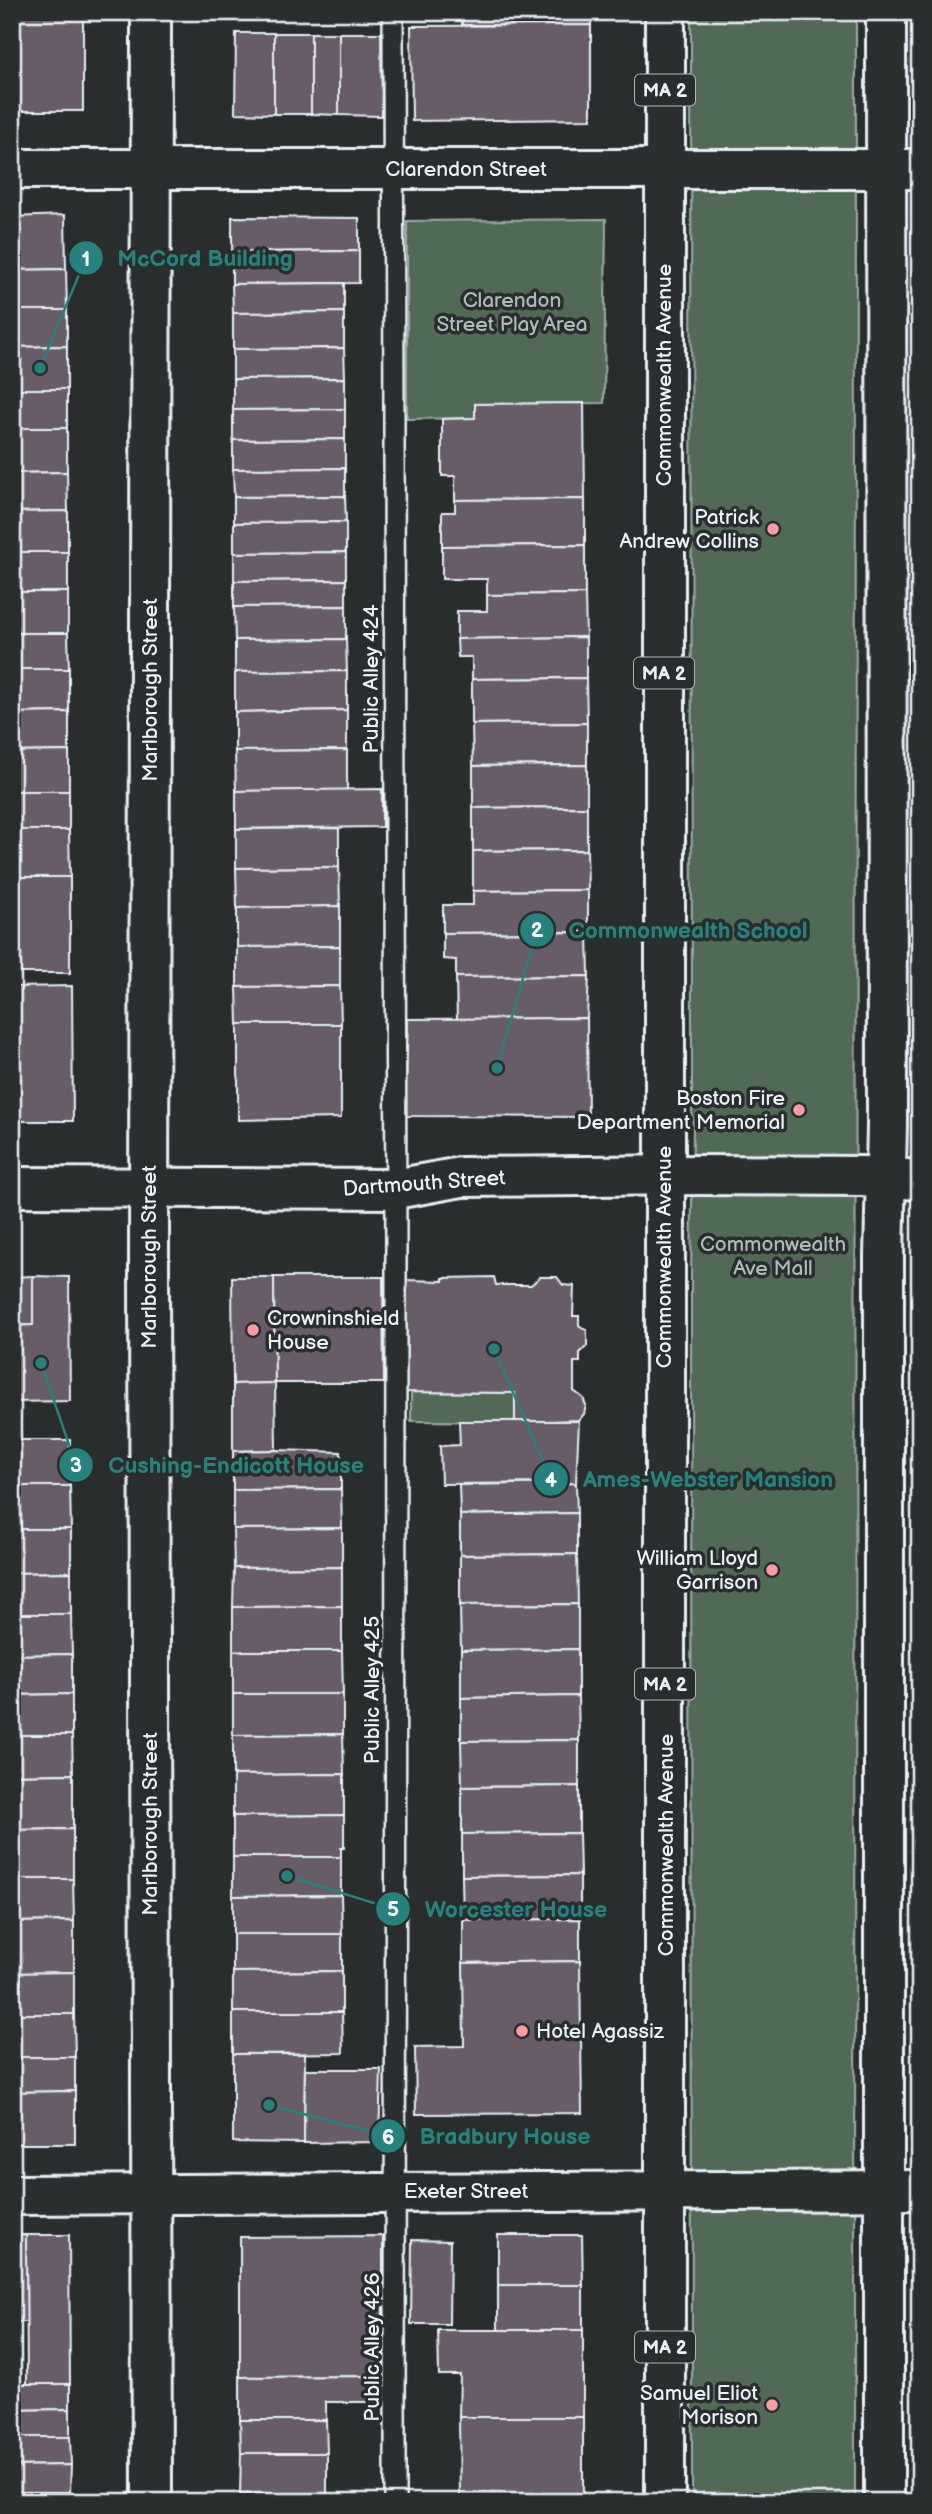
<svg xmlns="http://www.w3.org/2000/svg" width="932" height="2514" font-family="'Balsamiq Sans',sans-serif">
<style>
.green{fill:#516a57;stroke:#9caea8;stroke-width:2}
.building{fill:#675b69;stroke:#e8f1f8;stroke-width:2}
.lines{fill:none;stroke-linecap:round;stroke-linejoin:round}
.service-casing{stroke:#e8f1f8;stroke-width:24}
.minor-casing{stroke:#e8f1f8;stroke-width:44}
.secondary-casing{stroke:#e8f1f8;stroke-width:44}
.primary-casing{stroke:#e8f1f8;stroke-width:44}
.service{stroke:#2a2d2e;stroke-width:19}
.minor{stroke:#2a2d2e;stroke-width:38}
.secondary{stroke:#2a2d2e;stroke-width:38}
.primary{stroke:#2a2d2e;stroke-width:38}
.poi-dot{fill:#ff9aa2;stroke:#2a2d2e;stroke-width:2.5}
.labels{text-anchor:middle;stroke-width:7;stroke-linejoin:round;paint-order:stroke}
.shield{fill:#2a2d2e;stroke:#afb6bb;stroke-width:2}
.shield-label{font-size:19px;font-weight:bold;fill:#e8f1f8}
.street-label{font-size:21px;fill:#e8f1f8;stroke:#2a2d2e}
.park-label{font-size:21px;fill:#acbbb8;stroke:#2a2d2e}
.poi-label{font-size:21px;fill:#e8f1f8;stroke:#2a2d2e;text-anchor:end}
.leader{fill:none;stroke:#25827c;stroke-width:2.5}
.callout-dot{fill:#25827c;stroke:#2a2d2e;stroke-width:2.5}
.mark-label{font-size:21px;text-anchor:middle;font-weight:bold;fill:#fff}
.callout-label{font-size:23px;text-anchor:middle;font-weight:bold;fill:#25827c;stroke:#2a2d2e;stroke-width:7;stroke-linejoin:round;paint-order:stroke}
</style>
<rect width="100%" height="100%" fill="#2a2d2e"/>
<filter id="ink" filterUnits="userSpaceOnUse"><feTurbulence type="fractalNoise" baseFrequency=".0143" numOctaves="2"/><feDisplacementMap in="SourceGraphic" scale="14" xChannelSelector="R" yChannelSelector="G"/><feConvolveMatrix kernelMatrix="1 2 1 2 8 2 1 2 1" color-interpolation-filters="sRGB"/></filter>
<g filter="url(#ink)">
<!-- green -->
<g class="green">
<path d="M691,12h165l-1,2490h-163l-1,-1225 2,-151 -1,-14z"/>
<path d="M606,219l-2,184 -128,1 -1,14 -68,1v-198z"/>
<path d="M411,1392l104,1v29l-104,-1z"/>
</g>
<!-- building -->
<g class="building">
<rect x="12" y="12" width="71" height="99"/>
<rect x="462" y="12" width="129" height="13"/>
<path d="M591,25v94l-179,2 -1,-95z"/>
<path d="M236,33h38v81l-39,-1z"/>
<rect x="274" y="33" width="37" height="81"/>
<path d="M311,33h28v82l-28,-1z"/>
<path d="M339,33h42l1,83 -43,-1z"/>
<path d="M65,215l1,54 -54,1v-53z"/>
<path d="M232,217l127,1v33l-127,1z"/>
<path d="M359,251v32l-127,1v-32z"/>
<path d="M66,269l1,41h-55v-40z"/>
<path d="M344,283v29l-111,1 -1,-29z"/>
<path d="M12,310h55v36l-55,1z"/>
<path d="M344,312v36l-111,1v-36z"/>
<path d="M67,346v43h-55v-42z"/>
<path d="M344,348l1,30 -112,1v-30z"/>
<path d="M345,378v31l-112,1v-31z"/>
<rect x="12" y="389" width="55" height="39"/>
<path d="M584,403l1,96 -130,1v-24h-13v-57l33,-1v-14z"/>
<path d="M345,409v30l-112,1v-30z"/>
<path d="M12,428h55v44l-55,1z"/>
<path d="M345,439v29l-112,1v-29z"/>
<path d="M345,468v28l-111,1 -1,-28z"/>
<path d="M67,472l1,39 -56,1v-39z"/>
<path d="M345,496l1,26 -112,1v-26z"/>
<path d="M585,499v46l-143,1v-34h13v-12z"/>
<path d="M68,511v41h-56v-40z"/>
<path d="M346,522v30l-112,1v-30z"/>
<path d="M585,545v49l-98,1v-16h-45v-33z"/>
<rect x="12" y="552" width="56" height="40"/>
<path d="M346,552v28l-112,1v-28z"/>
<path d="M346,580v26l-112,1v-26z"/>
<rect x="12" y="592" width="56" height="41"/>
<path d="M585,594l1,43 -129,2v-28h30v-16z"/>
<path d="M346,606v33l-111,1 -1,-33z"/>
<path d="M12,633h56l1,36h-57z"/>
<path d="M586,637v41l-114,1v-22h-14l-1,-18z"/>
<path d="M346,639l1,32 -112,1v-32z"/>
<path d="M12,669h57v43l-57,1z"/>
<path d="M347,671v39l-112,2v-40z"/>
<path d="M586,678l1,45 -115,1v-45z"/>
<path d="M347,710v40l-112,1v-39z"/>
<path d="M69,712v39l-57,1v-39z"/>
<path d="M587,723v42l-114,1 -1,-42z"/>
<path d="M347,750v40l-111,1 -1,-40z"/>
<path d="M69,751v40h-57v-39z"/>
<path d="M587,765v42l-114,1v-42z"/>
<path d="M382,789v38l-146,2v-38z"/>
<rect x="12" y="791" width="57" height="39"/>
<path d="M587,807v43l-114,1v-43z"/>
<path d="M339,828v39l-103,1v-39z"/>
<path d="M12,830h57l1,47h-58z"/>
<path d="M587,850l1,40 -115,1v-40z"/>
<path d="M339,867l1,39 -103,2 -1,-40z"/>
<rect x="12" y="877" width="58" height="96"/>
<path d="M588,890v42l-145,1v-28h30v-14z"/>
<path d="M340,906v40l-103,1v-39z"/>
<path d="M588,932l1,44 -133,1v-17l-13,-1v-26z"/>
<path d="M340,946v40l-103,1v-40z"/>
<path d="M589,976l-2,42 -130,1 -1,-42z"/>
<path d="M72,986l1,135h-61v-134z"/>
<path d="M340,986l1,38h-103l-1,-37z"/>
<path d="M587,1018l1,99 -183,-1 3,-97z"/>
<path d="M238,1024h103v94l-103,2z"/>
<path d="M33,1276v49l-21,1v-49z"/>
<path d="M33,1276l36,1 1,124 -58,1v-76l21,-1z"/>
<path d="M232,1277h42l1,106 -42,1z"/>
<path d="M274,1277h109l1,106h-109z"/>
<path d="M494,1277l2,8h35l9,-8h17l6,8 11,1 -1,30h6v9l8,6v15l-7,7v9h-6v29l9,7 3,7 -2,9 -5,6 -64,2v-29l-110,-1v-112l38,1v-3z"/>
<path d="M275,1383l1,67 -43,1v-67z"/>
<path d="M459,1421h120l-3,62 -135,1 -1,-38 20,-1z"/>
<rect x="12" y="1440" width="58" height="46"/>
<path d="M276,1450l65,2v37l-108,1v-39z"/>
<path d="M576,1483l1,30 -117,2 -1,-30z"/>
<path d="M12,1486h58l1,43h-59z"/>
<path d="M341,1489l1,39 -109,1v-39z"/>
<path d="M577,1513v41l-117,1v-40z"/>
<path d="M342,1528v39l-108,1 -1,-39z"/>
<path d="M12,1529h59v43l-59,1z"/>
<path d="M577,1554l1,50 -118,1v-50z"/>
<path d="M342,1567v39l-109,1 1,-39z"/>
<path d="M71,1572v42h-59v-41z"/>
<path d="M578,1604v45l-117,1 -1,-45z"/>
<path d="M342,1606v45h-109v-44z"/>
<path d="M12,1614h59l1,40 -60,1z"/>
<path d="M578,1649v47l-117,2v-48z"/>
<path d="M233,1651h109l1,43h-110z"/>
<path d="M72,1654v40l-60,1v-40z"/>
<path d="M72,1694v41h-60v-40z"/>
<path d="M233,1694h110v40l-110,1z"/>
<path d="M578,1696l1,44 -118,1v-43z"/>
<path d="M343,1734l1,40 -111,1v-40z"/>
<path d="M12,1735h60l1,39 -61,1z"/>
<path d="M579,1740v46l-117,1 -1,-46z"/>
<path d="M73,1774v55l-61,1v-55z"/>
<path d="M344,1774v41l-111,1v-41z"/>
<path d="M579,1786v47l-117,1v-47z"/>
<path d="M344,1815v33h-3v9h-108v-41z"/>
<path d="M73,1829v50h-61v-49z"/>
<path d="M579,1833l1,42 -118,1v-42z"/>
<path d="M233,1857h108v38l-108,1z"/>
<path d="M580,1875v44l-117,1 -1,-44z"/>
<path d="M12,1879h61l1,42 -62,1z"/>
<path d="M341,1895l1,39h-109v-38z"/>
<path d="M580,1919v42l-117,2v-43z"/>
<path d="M74,1921v51l-62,1v-51z"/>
<path d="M233,1934h109v37l-109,1z"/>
<path d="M580,1961l2,152 -166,1 -1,-67 49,-1 -1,-83z"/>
<path d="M342,1971v41h-109v-40z"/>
<path d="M74,1972v42h-62v-41z"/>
<path d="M233,2012h109l1,41 -110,1z"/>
<path d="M12,2014h62l1,43h-63z"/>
<path d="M233,2054h72l-1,89 -71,-1z"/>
<path d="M12,2057h63v34l-63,1z"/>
<path d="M305,2069h76l-2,73 -75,1z"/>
<path d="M75,2091v53h-63v-52z"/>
<path d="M12,2235h14l1,87h-15z"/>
<path d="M26,2235h43l1,149h-43z"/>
<path d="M498,2235h84l1,50h-85z"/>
<path d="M383,2236v140l-143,1v-140z"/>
<path d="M412,2240l38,1 -1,83h-38z"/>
<rect x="498" y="2285" width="85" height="45"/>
<path d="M438,2330h145v87h-124l1,-42h-21z"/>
<path d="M383,2376l1,26h-58v18h-86v-43z"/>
<path d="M12,2384h58v25l-58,1z"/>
<path d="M70,2409v28h-58v-27z"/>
<path d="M459,2417h124v85h-123z"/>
<path d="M240,2420h86l1,33h-86z"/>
<path d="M12,2437h58l1,28 -59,1z"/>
<path d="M241,2453h86v41h-87z"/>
<path d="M71,2465l-1,27h-58v-26z"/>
<path d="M12,2492h58l1,10h-59z"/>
<rect x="240" y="2494" width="87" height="8"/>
</g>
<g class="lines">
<defs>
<path id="service" d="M393,12l3,1247 -1,1243"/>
<path id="minor" d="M151,12l-2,1252 3,1238"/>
<g id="secondary">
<path d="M12,169h908"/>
<path d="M12,1187l383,2 66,-12 240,-2 160,1 59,4"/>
<path d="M12,2195l908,-5"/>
</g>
<g id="primary">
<path d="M665,12v2490"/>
<path d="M884,2502v-1245l3,-131 -1,-1114"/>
</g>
</defs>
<!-- service casing -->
<use href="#service" class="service-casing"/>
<!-- minor casing -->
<use href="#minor" class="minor-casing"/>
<!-- secondary casing -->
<use href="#secondary" class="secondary-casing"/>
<!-- primary casing -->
<use href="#primary" class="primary-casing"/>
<!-- service -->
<use href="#service" class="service"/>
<!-- minor -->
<use href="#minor" class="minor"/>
<!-- secondary -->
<use href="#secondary" class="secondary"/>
<!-- primary -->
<use href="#primary" class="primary"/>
</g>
</g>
<!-- markers -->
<g class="poi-dot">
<circle cx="773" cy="529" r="7"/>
<circle cx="799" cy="1110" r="7"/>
<circle cx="253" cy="1330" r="7"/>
<circle cx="772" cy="1570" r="7"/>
<circle cx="522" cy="2031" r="7"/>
<circle cx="772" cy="2405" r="7"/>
</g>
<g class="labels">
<!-- shield labels -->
<g class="shield">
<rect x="635" y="74.5" width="60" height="31" rx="5"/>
<rect x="634" y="657.5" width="60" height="31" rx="5"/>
<rect x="635" y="1668.5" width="60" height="31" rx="5"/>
<rect x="635" y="2331.5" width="60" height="31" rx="5"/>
</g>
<g class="shield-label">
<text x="665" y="97">MA 2</text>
<text x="664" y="680">MA 2</text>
<text x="665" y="1691">MA 2</text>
<text x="665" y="2354">MA 2</text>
</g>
<!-- street labels -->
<g class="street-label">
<text x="466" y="176">Clarendon Street</text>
<text transform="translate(664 375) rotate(-90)" y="7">Commonwealth Avenue</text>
<text transform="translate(371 679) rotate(-90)" y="7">Public Alley 424</text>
<text transform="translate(150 690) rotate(-90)" y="7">Marlborough Street</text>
<text transform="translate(424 1183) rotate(-4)" y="7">Dartmouth Street</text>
<text transform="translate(149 1257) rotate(-90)" y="7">Marlborough Street</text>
<text transform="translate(664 1257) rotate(-90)" y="7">Commonwealth Avenue</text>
<text transform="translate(372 1690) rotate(-90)" y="7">Public Alley 425</text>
<text transform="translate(150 1824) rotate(-90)" y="7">Marlborough Street</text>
<text transform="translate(666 1845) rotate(-90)" y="7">Commonwealth Avenue</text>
<text x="466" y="2198">Exeter Street</text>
<text transform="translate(372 2347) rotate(-90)" y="7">Public Alley 426</text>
</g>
<!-- park labels -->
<g class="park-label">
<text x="512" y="307">Clarendon<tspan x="512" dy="24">Street Play Area</tspan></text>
<text x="773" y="1251">Commonwealth<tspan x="773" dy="24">Ave Mall</tspan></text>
</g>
<!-- poi labels -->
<g class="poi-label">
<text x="759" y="524">Patrick<tspan x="759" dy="24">Andrew Collins</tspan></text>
<text x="785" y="1105">Boston Fire<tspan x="785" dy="24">Department Memorial</tspan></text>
<text x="267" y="1325" text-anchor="start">Crowninshield<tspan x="267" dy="24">House</tspan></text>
<text x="758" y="1565">William Lloyd<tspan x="758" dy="24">Garrison</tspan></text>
<text x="536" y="2038" text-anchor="start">Hotel Agassiz</text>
<text x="758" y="2400">Samuel Eliot<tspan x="758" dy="24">Morison</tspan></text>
</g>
</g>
<!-- callouts -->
<path class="leader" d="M40 368L86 258M497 1068L537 930M41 1363L76 1465M494 1349L551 1479M287 1876L393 1909M269 2105L388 2136"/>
<g class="callout-dot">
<circle cx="40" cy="368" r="7"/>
<circle cx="497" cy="1068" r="7"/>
<circle cx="41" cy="1363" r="7"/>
<circle cx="494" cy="1349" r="7"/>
<circle cx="287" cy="1876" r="7"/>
<circle cx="269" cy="2105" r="7"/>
<circle cx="86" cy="258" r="18"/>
<circle cx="537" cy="930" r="18"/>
<circle cx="76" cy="1465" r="18"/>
<circle cx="551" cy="1479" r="18"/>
<circle cx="393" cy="1909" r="18"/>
<circle cx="388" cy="2136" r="18"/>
</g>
<g class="mark-label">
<text x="86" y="266">1</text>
<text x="537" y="937">2</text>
<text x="76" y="1472">3</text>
<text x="551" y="1487">4</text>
<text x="393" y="1916">5</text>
<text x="388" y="2144">6</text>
</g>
<g class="callout-label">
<text x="205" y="266">McCord Building</text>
<text x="688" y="938">Commonwealth School</text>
<text x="236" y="1473">Cushing-Endicott House</text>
<text x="708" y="1487">Ames-Webster Mansion</text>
<text x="516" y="1917">Worcester House</text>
<text x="505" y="2144">Bradbury House</text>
</g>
<!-- margin -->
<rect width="932" height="2514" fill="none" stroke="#2a2d2e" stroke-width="42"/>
<rect x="21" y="21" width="890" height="2472" fill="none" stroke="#e8f1f8" stroke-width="2.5" filter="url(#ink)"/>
</svg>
